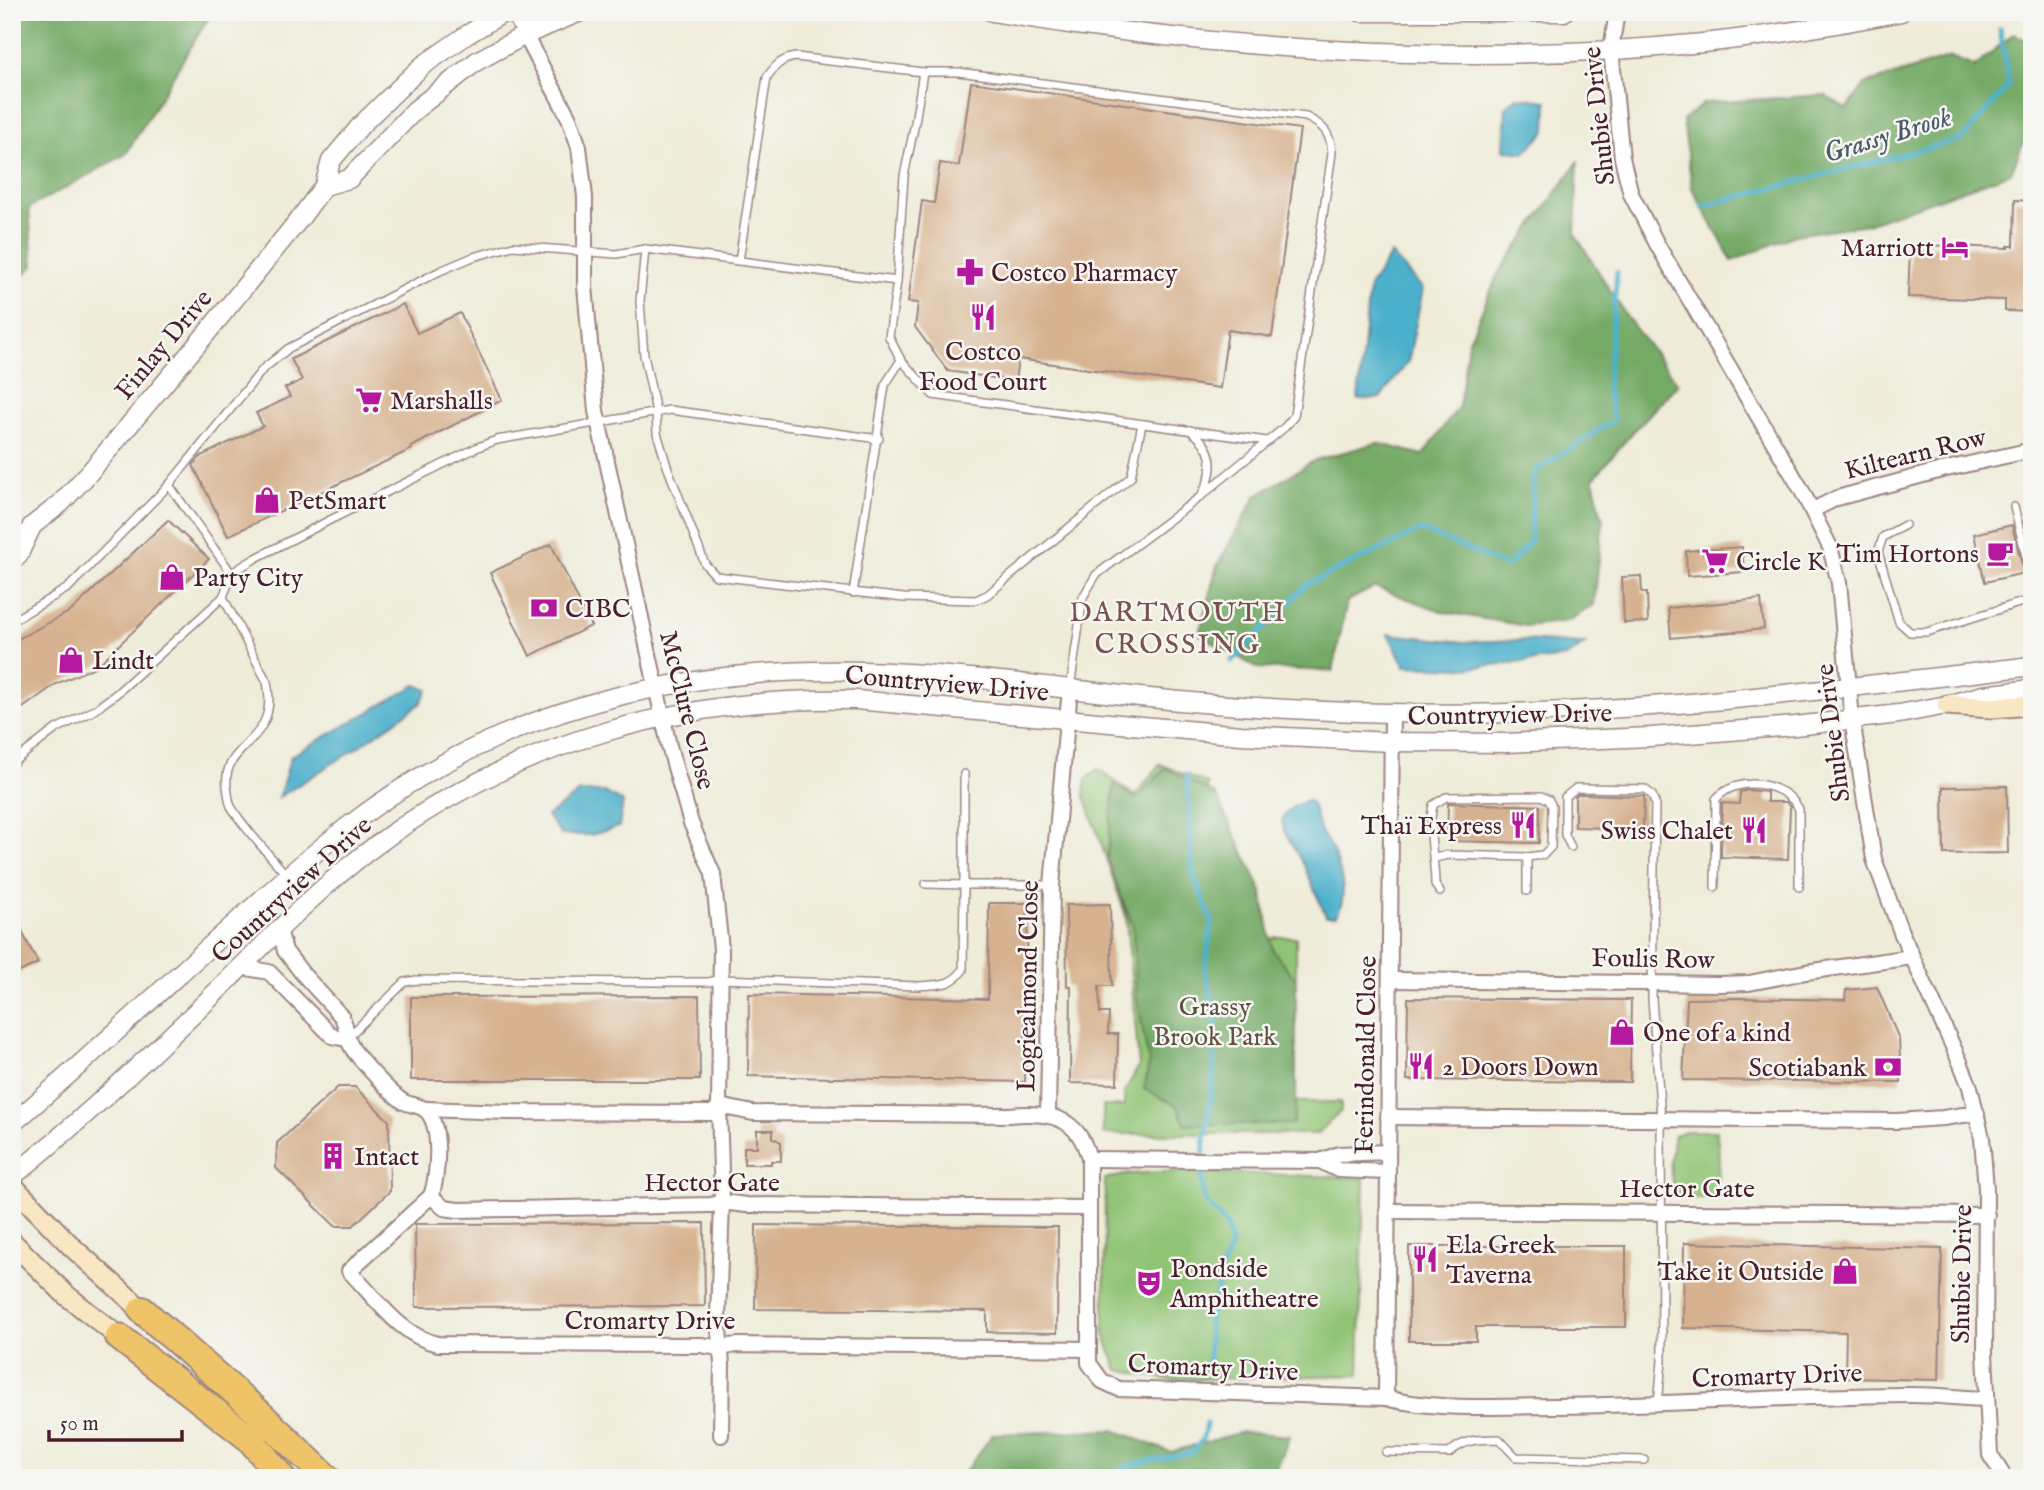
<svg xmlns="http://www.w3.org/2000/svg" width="2044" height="1490" font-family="'IM FELL English',serif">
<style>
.green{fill:#90c475;stroke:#6d7250;stroke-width:2}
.forest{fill:#74aa66;stroke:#5f6448;stroke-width:2}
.water{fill:#4cb0cb;stroke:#4b687b;stroke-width:2}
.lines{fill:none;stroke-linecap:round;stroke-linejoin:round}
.stream{stroke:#4cb0cb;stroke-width:5}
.building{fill:#d7b290}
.service-casing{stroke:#9c8682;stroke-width:10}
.minor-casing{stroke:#9c8682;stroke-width:18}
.tertiary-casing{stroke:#9c8682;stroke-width:21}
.secondary-casing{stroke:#9c8682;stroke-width:23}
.motorway-casing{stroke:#9c8682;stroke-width:30}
.service{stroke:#fff;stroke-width:7}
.minor{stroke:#fff;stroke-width:14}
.tertiary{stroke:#fff;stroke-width:18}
.secondary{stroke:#f9e7c3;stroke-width:19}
.motorway{stroke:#efc469;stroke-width:26}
.labels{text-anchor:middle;stroke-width:5;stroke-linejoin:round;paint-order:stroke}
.street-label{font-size:26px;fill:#4a1f2b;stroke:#f6f6f2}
.poi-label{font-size:26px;fill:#4a1f2b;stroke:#f6f6f2;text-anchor:start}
.park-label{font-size:26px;fill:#5f5141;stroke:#f6f6f2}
.water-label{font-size:28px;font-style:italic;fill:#4b596b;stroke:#f6f6f2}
.neighbourhood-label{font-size:28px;letter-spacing:2px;fill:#7b524e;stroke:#f6f6f2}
</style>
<rect width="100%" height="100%" fill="#f6f6f2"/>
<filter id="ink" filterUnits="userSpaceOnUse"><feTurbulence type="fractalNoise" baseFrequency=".0143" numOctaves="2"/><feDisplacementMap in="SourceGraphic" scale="14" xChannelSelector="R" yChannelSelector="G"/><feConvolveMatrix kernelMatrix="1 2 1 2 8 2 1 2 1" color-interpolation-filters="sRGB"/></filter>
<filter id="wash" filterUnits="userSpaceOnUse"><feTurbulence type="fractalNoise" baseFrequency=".00686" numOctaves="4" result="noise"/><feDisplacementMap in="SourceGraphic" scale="28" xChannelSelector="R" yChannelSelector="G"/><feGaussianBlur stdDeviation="1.57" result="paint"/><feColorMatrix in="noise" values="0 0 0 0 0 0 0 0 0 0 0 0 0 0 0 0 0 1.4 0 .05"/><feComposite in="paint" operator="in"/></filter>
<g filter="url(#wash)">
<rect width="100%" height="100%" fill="#efecd9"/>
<!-- green -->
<g class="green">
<path d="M1160,764l48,20 -8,43 49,120 28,-10h19v165h45v9l-24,23h-214v-28h21v-13l15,-27 -13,-150 -42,-122 2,-15 12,-10 37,27z"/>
<path d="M1686,1131h30c4,22 4,44 -2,66l-21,2 -17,-3c-8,-21 -6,-40 -2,-61z"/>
<path d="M1179,1171l185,7 -5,197 -189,5 -52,-10 -14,-36 1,-155 25,-5z"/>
</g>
<!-- forest -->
<g class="forest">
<path d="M12,12h200l-86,142 -97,54 4,58 -21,20z"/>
<path d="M2014,33l18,11v83l-2,-1 -19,47 -144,51 -72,11 -63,26 -40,-73 -9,-68 21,-17 121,-8 22,14 18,-25 86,-27 24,10z"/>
<path d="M1578,162l-3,72 52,83 51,67 -46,49 -39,46 10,42 -9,84 -26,16 -42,5 -82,-14 -69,-25 -28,14 -14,70 -76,-3 -58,-34 18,-68 39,-70 59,-36 62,-17 46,12 36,-49 9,-63 30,-69z"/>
<path d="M1166,768l50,27 45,94 12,61 23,30v122l-3,22h-108l-8,-18 -33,-17 5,-25 -12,-65 -4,-72 -26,-67 7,-76 22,15z"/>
<path d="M1114,1430l56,22 72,-20 48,4 -17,42h-313l33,-44z"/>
</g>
<!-- water -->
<g class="water">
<path d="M1517,97l30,4 -1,30 -22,22 -20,-3 2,-43z"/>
<path d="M1391,254l32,35 -15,73 -28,36 -22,2 11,-113z"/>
<path d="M1388,634l76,8 60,-2 61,4 -19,13 -100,11 -61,-2z"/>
<path d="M416,685l12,5 -8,14 -66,46 -75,47 12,-41z"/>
<path d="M580,792h24l19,10 -4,25 -28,8h-30l-14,-19z"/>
<path d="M1308,800c8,7 6,14 10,24 2,9 9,16 13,24 10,20 18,49 5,68h-10l-24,-55 -18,-30 -2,-11 3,-6 9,-8z"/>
</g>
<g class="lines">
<!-- stream -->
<g class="stream">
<path d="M1702,206l260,-67 47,-54 -9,-56"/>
<path d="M1232,661l74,-76 115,-55 86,36 23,-24 4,-70 80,-52 -7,-30 10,-118"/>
<path d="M1187,775l6,99 19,47 -7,49 11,45 -2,55 -13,101 3,29 23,26 4,21 -11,26 -3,21 -8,25v54"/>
<path d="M1098,1478l40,-15 55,-11 10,-14 3,-14"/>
</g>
</g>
<g id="blocks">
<!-- building -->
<g class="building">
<path d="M971,82l329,47 -28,208 -44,-7 -8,58 -202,-29 -3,22 -67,-10 -33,-44 3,-24 -10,-1 14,-101 12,2 6,-40 19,3z"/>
<path d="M2015,200l17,1v111l-27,-1v-11l-97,-3 2,-47h7v-5l91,3v-2h6z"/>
<path d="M403,304l14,29 43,-20 42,87 -91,47 1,2 -184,87 -35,-71 8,-9 62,-30 -7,-13 34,-16 -5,-9 17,-8 -11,-21z"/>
<path d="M168,520l41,39 -112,107 -41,18 -36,26 -8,-18v-50l59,-31z"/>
<path d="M2012,525l12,48 -39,9 -11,-48z"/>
<path d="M551,544l40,82 -61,30 -40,-83z"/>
<path d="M1742,547l2,25 -57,4 -1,-25z"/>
<path d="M1641,576l1,17h5l1,29 -24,1 -2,-46z"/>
<path d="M1761,599l3,30 -93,9 -3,-30z"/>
<path d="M2007,786l1,67 -64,1 -1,-67z"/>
<path d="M1748,790l19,2v10h19l4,5 -2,52 -67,-2 1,-54 17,1 1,-12z"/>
<path d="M1578,794l66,2 -1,33 -68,-2v-30z"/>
<path d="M1448,803l92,3 -1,37 -92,-2z"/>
<path d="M989,903h39l-3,179 -277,-6 1,-82 239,5z"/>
<path d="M1110,904l2,82h-13l1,27h9l-1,21h10l-1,50 -47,-1 1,-97h-4l-1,-81z"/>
<path d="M12,912l26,51 -26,13z"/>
<path d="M1877,987l22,52 2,43 -218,-2 4,-81 51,-1 107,2 1,-10z"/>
<path d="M699,996l1,84h-289v-83z"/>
<path d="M1408,998l223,2 -1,82 -223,-2z"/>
<path d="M338,1087h17l34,34 1,70 -37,35h-18l-59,-58 1,-25z"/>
<path d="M757,1130h16v8l8,4v19h-10v3h-27v-17h13z"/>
<path d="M704,1223l1,83 -289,1 -1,-83z"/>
<path d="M756,1225l302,2 -1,106 -70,-1v-21l-232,-2z"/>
<path d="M1684,1243l258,6 -3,131 -94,-2 1,-46 -163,-4z"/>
<path d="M1409,1246h217v81h-150v14h-67z"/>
</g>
</g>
</g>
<g filter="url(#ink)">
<use href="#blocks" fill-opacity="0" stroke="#9c8682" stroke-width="2"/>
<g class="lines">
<defs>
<g id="service">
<path d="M923,72l-8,51 -11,53 -7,105 -8,56 12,23 32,35 334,46"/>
<path d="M645,249l-5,52 4,54 12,57 1,21 10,33 38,98 11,12 188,22 72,2 11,-5 144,-118 11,-53"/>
<path d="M739,261l28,-184c8,-11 14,-18 29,-20l127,15h35l348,45c17,8 25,16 26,36l-38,263 -9,11 -85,70 -104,78 -13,22 -13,92"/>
<path d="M1190,430c23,17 27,37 13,62"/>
<path d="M2014,507l18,74"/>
<path d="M1905,525l-22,12 -5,15 21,70 11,10h17l105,-33"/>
<path d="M232,574l-63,-89 94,-116 26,-21 151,-77 33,-14 40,-11 103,8 29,-5 252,32"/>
<path d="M853,593l32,-208 16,-25"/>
<path d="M223,597l44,85c3,14 3,29 -4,42 -14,26 -43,31 -35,69 1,5 1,11 4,15 12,21 39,48 55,68"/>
<path d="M12,621l56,-33 101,-103"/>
<path d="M12,763l44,-34 37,-18 23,-17 107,-97 9,-23 6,-5 18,-11 74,-38 148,-73 19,-7 173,-30 209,29"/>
<path d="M1571,847l-6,-12v-38l11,-9 69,1 7,6 3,8 -3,196 9,119 1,243 -4,43"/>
<path d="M1435,858l13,-3 79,2 16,-2 8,-8 1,-40 -3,-7 -8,-4 -95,1 -13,8c-6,27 2,52 2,80l5,7"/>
<path d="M926,884l38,1v-111"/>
<path d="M1715,887l1,-88c20,-24 69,-18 83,10v78"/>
<path d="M1527,891v-34"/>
<path d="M347,1038l58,-56 12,-2 241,2h51l11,-3 199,7c20,-2 31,1 44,-16l1,-85h88"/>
<path d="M1386,1452l63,1c16,-14 29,-14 50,-14l17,18 128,3"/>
</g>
<g id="minor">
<path d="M513,12l56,106 10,29 6,50v89l11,125 73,335 22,77 22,51 8,75 -2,157 3,96 -4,115 4,47 -1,71"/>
<path d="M1617,12l-6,37 11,109 9,36 27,52 143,243 29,58 9,36 13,136 22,140 27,73 59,130 10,25 12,51 4,51 -1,164 5,102 15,23"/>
<path d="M1813,510l24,-12 105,-28 90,-20"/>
<path d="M279,929l6,22 17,22 40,44c8,17 2,23 16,39 8,10 35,40 46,46 6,3 14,3 20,7 19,13 14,68 7,87l-82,75c27,27 51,65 89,73l263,1 19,3 16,-3 353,4"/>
<path d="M241,967l28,5 63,64 14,3"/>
<path d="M1391,980l329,4 29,-1 57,-11 106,-15"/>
<path d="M425,1109l82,3 206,1 6,-7 34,7 256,2c39,-4 70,1 80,44v204l13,18 17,8 267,9c49,13 119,8 170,8 119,-1 237,-11 356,-11 25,0 50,3 75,4"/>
<path d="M1048,1114l4,-229 18,-196"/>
<path d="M1388,1117l509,4 46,-3 34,-5"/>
<path d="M1089,1159l231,2 19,-7 48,-2"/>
<path d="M1320,1161l18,9 49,2"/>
<path d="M431,1196l13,12 14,2 253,-5 11,-3 24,3 343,3"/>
<path d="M1387,1211l600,4"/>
<path d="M1386,1398l6,-685"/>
</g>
<g id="tertiary">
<path d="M992,12c229,39 480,54 711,31 66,-7 132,-18 198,-31"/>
<path d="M1360,12h204"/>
<path d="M1611,12h6"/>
<path d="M324,186l25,-7 66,-69 62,-49 48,-26 55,-23"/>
<path d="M12,561l6,-5 14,-30 28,-22 29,-31 117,-139 96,-118 22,-30 7,-25 31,-37 60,-58 46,-32 37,-22"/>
<path d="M12,1124c75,-64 146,-131 219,-197 79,-72 148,-134 245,-180 129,-62 273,-82 414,-75 84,4 167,16 250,25 83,9 167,14 250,16 216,6 428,-22 642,-47"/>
<path d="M12,1177c69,-56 133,-116 196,-177 54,-53 106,-109 167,-154 140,-104 308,-150 481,-146l385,35 151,7 114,1 145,-6 144,-11 104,-12 48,-9 37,-10 48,-6"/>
</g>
<g id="secondary">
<path d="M1947,705l45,3 40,-3"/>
<path d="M12,1185l60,62 70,63"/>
<path d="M12,1242l54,53 53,42"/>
</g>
<g id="motorway">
<path d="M142,1310l117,103 68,65"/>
<path d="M119,1337l131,102 32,39"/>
</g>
</defs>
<!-- service casing -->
<use href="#service" class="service-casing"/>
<!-- minor casing -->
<use href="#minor" class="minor-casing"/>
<!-- tertiary casing -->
<use href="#tertiary" class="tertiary-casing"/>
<!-- secondary casing -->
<use href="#secondary" class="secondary-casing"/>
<!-- motorway casing -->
<use href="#motorway" class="motorway-casing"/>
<!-- service -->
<use href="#service" class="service"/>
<!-- minor -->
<use href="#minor" class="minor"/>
<!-- tertiary -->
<use href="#tertiary" class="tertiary"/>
<!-- secondary -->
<use href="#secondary" class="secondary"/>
<!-- motorway -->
<use href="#motorway" class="motorway"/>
</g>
</g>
<!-- icons -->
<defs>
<symbol id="hotel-bare" viewBox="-9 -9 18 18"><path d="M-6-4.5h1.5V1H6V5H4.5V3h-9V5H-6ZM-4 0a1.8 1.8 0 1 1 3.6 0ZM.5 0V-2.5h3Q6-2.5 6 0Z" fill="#b5179e" stroke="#f6f6f2" stroke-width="2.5" paint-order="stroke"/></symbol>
<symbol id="pharmacy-bare" viewBox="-9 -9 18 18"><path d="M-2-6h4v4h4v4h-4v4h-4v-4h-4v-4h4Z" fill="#b5179e" stroke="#f6f6f2" stroke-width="2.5" paint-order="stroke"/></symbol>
<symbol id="restaurant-bare" viewBox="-9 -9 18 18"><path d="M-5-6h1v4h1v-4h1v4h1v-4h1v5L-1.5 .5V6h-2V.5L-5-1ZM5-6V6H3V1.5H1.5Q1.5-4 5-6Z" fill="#b5179e" stroke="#f6f6f2" stroke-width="2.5" paint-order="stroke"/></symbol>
<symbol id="supermarket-bare" viewBox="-9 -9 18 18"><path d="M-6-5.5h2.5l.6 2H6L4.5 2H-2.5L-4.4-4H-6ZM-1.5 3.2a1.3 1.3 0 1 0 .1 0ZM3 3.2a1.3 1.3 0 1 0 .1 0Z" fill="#b5179e" stroke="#f6f6f2" stroke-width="2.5" paint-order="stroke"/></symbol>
<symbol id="shop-bare" viewBox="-9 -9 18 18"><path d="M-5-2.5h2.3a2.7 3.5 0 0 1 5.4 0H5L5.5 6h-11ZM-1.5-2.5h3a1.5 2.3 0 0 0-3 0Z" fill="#b5179e" stroke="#f6f6f2" stroke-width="2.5" paint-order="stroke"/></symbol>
<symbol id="cafe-bare" viewBox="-9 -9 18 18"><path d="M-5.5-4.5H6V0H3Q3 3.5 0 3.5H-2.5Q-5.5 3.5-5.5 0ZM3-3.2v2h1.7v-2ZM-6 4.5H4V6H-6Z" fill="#b5179e" stroke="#f6f6f2" stroke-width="2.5" paint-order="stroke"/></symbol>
<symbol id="bank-bare" viewBox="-9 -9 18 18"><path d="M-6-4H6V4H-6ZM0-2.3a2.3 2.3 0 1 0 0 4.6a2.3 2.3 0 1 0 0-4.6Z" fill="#b5179e" stroke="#f6f6f2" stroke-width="2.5" paint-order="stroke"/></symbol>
<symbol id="building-bare" viewBox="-9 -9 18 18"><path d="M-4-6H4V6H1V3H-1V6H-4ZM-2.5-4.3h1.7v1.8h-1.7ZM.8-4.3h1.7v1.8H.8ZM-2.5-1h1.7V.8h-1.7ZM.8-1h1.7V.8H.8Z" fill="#b5179e" stroke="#f6f6f2" stroke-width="2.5" paint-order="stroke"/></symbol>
<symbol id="theatre-bare" viewBox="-9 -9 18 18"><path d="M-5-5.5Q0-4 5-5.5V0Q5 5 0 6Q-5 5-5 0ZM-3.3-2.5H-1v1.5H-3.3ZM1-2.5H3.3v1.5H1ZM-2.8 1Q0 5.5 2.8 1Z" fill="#b5179e" stroke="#f6f6f2" stroke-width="2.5" paint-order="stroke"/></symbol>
</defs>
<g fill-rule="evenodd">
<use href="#hotel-bare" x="1936" y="228" width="38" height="38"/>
<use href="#pharmacy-bare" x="951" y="253" width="38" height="38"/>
<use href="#restaurant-bare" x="964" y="298" width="38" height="38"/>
<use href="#supermarket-bare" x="350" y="381" width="38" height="38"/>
<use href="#shop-bare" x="248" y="481" width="38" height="38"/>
<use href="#cafe-bare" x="1981" y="534" width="38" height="38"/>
<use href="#supermarket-bare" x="1696" y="542" width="38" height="38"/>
<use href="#shop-bare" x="153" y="558" width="38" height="38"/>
<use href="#bank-bare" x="525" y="589" width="38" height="38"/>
<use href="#shop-bare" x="52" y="641" width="38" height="38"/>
<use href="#restaurant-bare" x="1504" y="806" width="38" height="38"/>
<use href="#restaurant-bare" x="1735" y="811" width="38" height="38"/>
<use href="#shop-bare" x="1603" y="1013" width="38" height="38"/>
<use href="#restaurant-bare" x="1402" y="1047" width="38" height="38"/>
<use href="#bank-bare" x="1869" y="1048" width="38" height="38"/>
<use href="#building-bare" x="314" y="1137" width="38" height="38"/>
<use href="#restaurant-bare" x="1406" y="1240" width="38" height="38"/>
<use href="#shop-bare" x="1826" y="1252" width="38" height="38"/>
<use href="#theatre-bare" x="1130" y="1264" width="38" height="38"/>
</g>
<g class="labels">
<!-- street labels -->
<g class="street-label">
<text transform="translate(1598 116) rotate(-96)" y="9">Shubie Drive</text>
<text transform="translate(163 344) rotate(-50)" y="9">Finlay Drive</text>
<text transform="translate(1915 453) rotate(-14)" y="9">Kiltearn Row</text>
<text transform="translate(947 683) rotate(5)" y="9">Countryview Drive</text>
<text transform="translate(688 710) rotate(76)" y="9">McClure Close</text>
<text transform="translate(1510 714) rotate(-1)" y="9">Countryview Drive</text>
<text transform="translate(1832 733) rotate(-97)" y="9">Shubie Drive</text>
<text transform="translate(291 889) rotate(-42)" y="9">Countryview Drive</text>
<text transform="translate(1653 958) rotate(1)" y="9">Foulis Row</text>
<text transform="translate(1027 986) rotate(-89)" y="9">Logiealmond Close</text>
<text transform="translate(1365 1055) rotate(-89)" y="9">Ferindonald Close</text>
<text x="712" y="1191">Hector Gate</text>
<text x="1687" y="1197">Hector Gate</text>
<text transform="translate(1961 1274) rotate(-89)" y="9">Shubie Drive</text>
<text x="650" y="1329">Cromarty Drive</text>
<text transform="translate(1213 1367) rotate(3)" y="9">Cromarty Drive</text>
<text transform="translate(1777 1375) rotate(-2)" y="9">Cromarty Drive</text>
</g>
<!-- poi labels -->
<g class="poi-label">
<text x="1934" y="256" text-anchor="end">Marriott</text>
<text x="991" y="281">Costco Pharmacy</text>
<text x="983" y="360" text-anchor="middle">Costco<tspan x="983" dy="30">Food Court</tspan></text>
<text x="390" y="409">Marshalls</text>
<text x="288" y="509">PetSmart</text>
<text x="1979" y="562" text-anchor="end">Tim Hortons</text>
<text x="1736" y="570">Circle K</text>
<text x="193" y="586">Party City</text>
<text x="565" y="617">CIBC</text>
<text x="92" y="669">Lindt</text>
<text x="1502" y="834" text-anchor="end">Thaï Express</text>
<text x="1733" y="839" text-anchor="end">Swiss Chalet</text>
<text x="1643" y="1041">One of a kind</text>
<text x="1442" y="1075">2 Doors Down</text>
<text x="1867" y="1076" text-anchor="end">Scotiabank</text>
<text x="354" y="1165">Intact</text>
<text x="1446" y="1253">Ela Greek<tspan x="1446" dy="30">Taverna</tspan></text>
<text x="1170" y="1277">Pondside<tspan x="1170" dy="30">Amphitheatre</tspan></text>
<text x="1824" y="1280" text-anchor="end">Take it Outside</text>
</g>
<!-- park labels -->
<g class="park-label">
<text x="1215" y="1015">Grassy<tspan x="1215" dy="30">Brook Park</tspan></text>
</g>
<!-- water labels -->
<g class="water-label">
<text transform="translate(1887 134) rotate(-17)" y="10">Grassy Brook</text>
</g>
<!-- neighbourhood labels -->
<g class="neighbourhood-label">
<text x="1178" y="621">DARTMOUTH<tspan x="1178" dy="32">CROSSING</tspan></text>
</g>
</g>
<!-- margin -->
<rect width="2044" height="1490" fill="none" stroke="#f6f6f2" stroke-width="42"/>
<!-- scale -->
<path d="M49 1430v10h133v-10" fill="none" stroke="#4a1f2b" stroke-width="3.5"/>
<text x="60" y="1430" font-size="21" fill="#4a1f2b" stroke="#f6f6f2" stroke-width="5" paint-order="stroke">50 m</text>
</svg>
